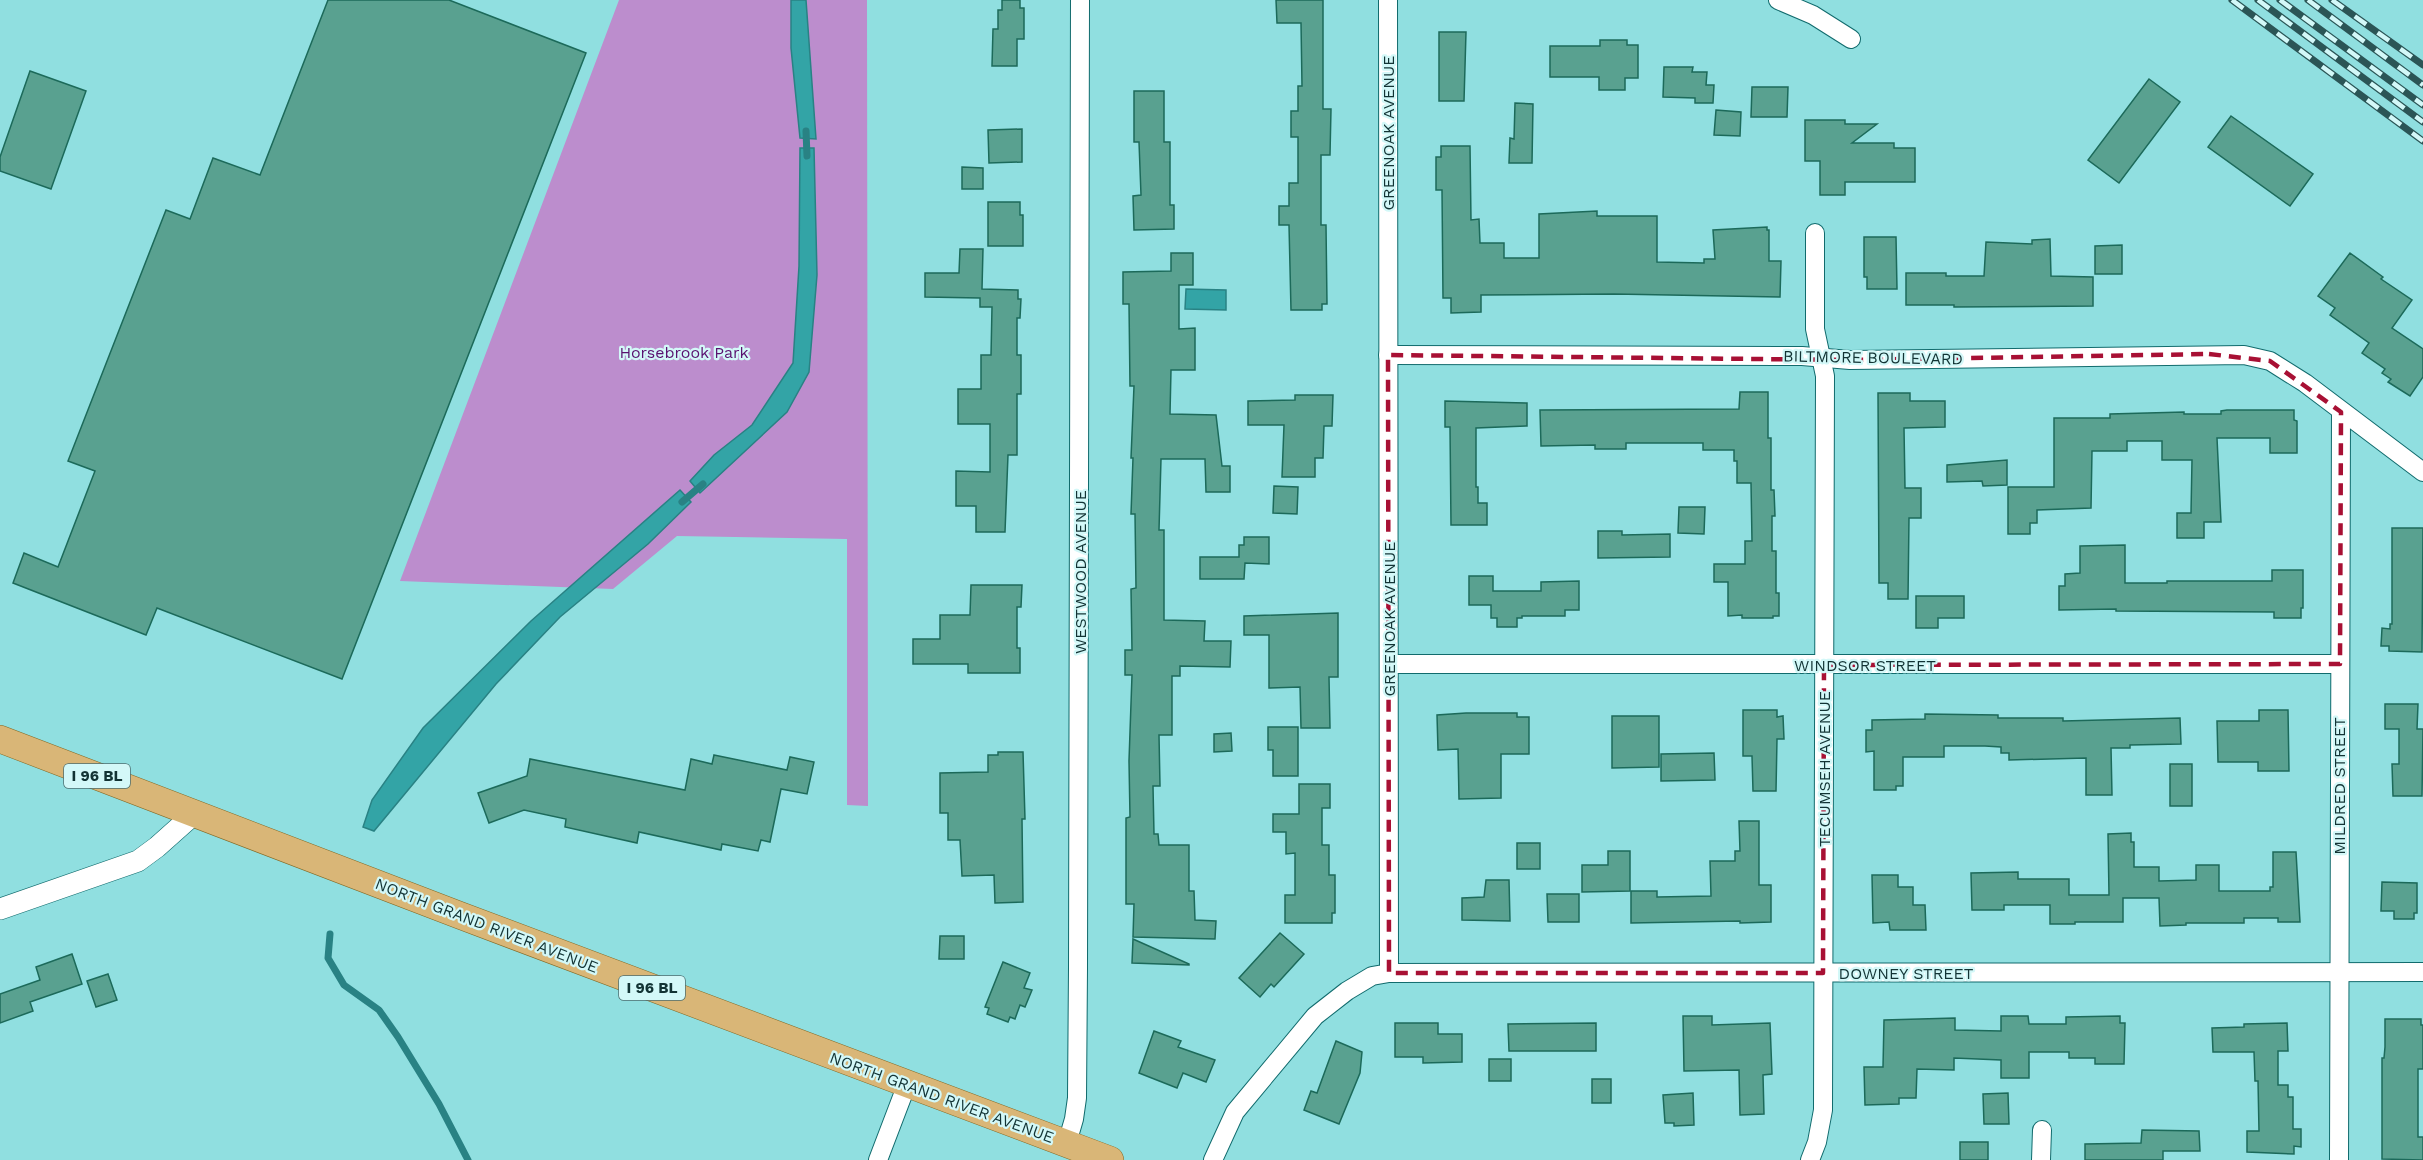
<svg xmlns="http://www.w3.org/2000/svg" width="2423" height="1160" font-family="'Work Sans',sans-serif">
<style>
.green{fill:#bc8dcd}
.water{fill:#33a4a6;stroke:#298284;stroke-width:1.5}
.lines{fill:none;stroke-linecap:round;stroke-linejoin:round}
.stream{stroke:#298284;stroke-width:7}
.building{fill:#59a190;stroke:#1c6a5a;stroke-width:1.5}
.minor-casing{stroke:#116b6d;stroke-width:20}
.tertiary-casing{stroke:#116b6d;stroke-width:22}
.primary-casing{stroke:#826925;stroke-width:28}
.minor{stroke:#fff;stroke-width:18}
.tertiary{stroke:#fff;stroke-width:21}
.primary{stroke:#d9b677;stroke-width:27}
.rail-casing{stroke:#2b5556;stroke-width:7}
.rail{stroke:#d3f8f8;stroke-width:4.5;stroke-dasharray:14;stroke-linecap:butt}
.marked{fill:none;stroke:#a81034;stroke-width:4.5;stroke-dasharray:12 8;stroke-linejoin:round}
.labels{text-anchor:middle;stroke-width:4.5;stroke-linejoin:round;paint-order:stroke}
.shield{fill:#d3f8f8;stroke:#4c6e6f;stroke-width:1.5}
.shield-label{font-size:15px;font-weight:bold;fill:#123334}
.street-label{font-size:16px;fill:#123334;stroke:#d3f8f8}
.park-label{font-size:16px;fill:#5a116f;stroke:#d3f8f8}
</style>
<rect width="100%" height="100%" fill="#90dfe0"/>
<!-- green -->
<path class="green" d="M619,0h248l1,806 -21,-1v-266l-170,-3 -64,53 -213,-8z"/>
<!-- water -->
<g class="water">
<path d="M791,0h15l10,139 -16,-1 -9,-90z"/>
<path d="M800,148h14l3,127 -8,97 -22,40 -87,81 -10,-12 24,-26 38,-30 41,-62 6,-97z"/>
<path d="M1186,289l40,1v20l-41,-1z"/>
<path d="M680,490l11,12 -43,42 -88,73 -64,67 -122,147 -11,-4 9,-27 51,-72 108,-107z"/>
</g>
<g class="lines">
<!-- stream -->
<g class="stream">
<path d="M806,131l1,25"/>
<path d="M682,502l21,-18"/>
<path d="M330,934l-2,24 16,27 35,25 19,27 41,67 29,56"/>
</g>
</g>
<!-- building -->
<g class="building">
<path d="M328,0h121l137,53 -244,626 -185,-71 -11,27 -133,-52 11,-30 34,14 37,-96 -27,-10 98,-251 24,9 23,-61 47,17z"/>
<path d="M1002,0h18v8h4v31h-7v27h-25l1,-37h5v-19h4z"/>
<path d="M1276,0h47v109h8l-1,46h-9v70h5l1,79h-5v6h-31l-2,-85h-10v-19h10v-23h9v-46h-7v-26h7v-25h4l-1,-63h-24z"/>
<path d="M1439,32h27l-2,69h-25z"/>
<path d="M1600,40h27v5h11v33h-13v12h-26v-13h-49v-31h50z"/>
<path d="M1664,67h29l-1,5h15l-1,13h8l-1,18h-18v-5l-32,-1z"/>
<path d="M30,71l56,20 -35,98 -51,-18v-14z"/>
<path d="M2149,79l31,23 -61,81 -31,-23z"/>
<path d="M1752,87h36l-1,30h-36z"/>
<path d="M1134,91h30v51h6v63h4v24l-40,1 -1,-34 8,-1 -2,-53h-5z"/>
<path d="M1515,103l18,1 -1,59h-23l1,-25 4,1z"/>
<path d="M1716,110l25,2 -1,24 -26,-1z"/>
<path d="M2231,116l82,58 -23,32 -82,-59z"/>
<path d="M1805,120h40v4h32l-25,19h42v5h21v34h-70v13h-25v-34h-15z"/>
<path d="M1022,129v33l-33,1 -1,-33z"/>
<path d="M1441,146h29l1,74 8,-1 1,24h24v15h35v-44l58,-3v5h60v46l47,1v-4h11l-2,-29 54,-3v3h2v31h12l-1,36 -166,-3 -133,1v17l-30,1v-15h-8l-1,-108h-6v-33h5z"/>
<path d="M962,167l21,1v21h-21z"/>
<path d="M988,202h32v13h3v31h-35z"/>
<path d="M1864,237h32l1,52h-30v-12h-3z"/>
<path d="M2050,239l1,37 42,1v29l-139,1v-2h-48v-32h40v3h38l2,-34 46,2v-4z"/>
<path d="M2122,245v29h-27v-28z"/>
<path d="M960,249h23l-1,40 36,1v9h3l-1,19h-3v37h4v39h-4v61h-9l-3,77h-29v-26h-20v-35l34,1v-48h-32v-35h23v-34h10l1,-48h-12v-9l-55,-1v-24h34z"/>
<path d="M1171,253h22v32h-14v44l16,-1v42h-24l-1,44 46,1 6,51h8v26h-24l-1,-33h-44l-2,71h5v90l41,1 -1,20h27l-1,26 -50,-1v10h-8v59h-13l1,51h-7l1,48h4l1,11h30v46h5l1,29 21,1 -1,18 -82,-2 1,-33h-8v-86l4,-1 -1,-56 3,-86h-7v-25h7l-1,-61 5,-1 -1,-74h-4l2,-56h-2l3,-72h-4l-1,-82h-6v-32l48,-1z"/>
<path d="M2350,253l33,24 -2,2 31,21 -20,28 31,21v28l-13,19 -22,-14 3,-3 -9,-6 3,-4 -23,-16 7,-10 -39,-28 5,-7 -17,-12z"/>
<path d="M1740,392h28v46h3v52h3l1,26h-3v35h4v42h3v23h-6v2h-31v-3l-14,1v-34h-14v-18h31v-23h7l-1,-58h-14v-22h-3v-11h-31v-7h-77v6h-31v-4l-54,1 -1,-36 199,-1z"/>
<path d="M1878,393h32v8h35v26l-41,1 1,60h16v30h-12l-1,81h-20v-16h-9z"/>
<path d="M1295,395h38l-1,31h-8l-1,32h-8v19h-33l2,-52h-36v-24l47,-1z"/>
<path d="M1445,401l82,2v23l-51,2v59h2v16h9v22h-36l-1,-98h-5z"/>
<path d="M2227,410h67v10l3,1v32h-27v-15h-53l4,84h-17v16h-27v-25h14l1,-53h-30v-19h-35v10h-35l-1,57 -54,2v13h-7v11h-22v-47h46v-69h56v-4l74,-2v2h37v-3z"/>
<path d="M2007,460v25l-24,1 -1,-5 -35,1v-17z"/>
<path d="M1274,486l24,1 -1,27 -24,-1z"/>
<path d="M1679,507h26l-1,27 -26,-1z"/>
<path d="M2392,528h31l-1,124 -33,-1v-5h-8l1,-18 8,1v-5h2z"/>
<path d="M1598,531h24v4l48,-1v23l-72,1z"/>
<path d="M1244,537h25v27l-24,-1 -1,16h-44v-22h39v-12h5z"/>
<path d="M2125,545v38h42v-2h105v-11h31v38h-2v10h-27v-6l-158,-1v-2l-57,1v-24h6v-12l15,-1v-27z"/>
<path d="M1469,576h24v15h48v-9l38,-1v29h-14v6h-43v2h-5v9h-20v-9h-6v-13h-22z"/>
<path d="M971,585h51l-1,22h-4v41h3v25h-52v-9h-55v-25h27v-24h30z"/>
<path d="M1916,596h48v22h-26v10h-22z"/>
<path d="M1338,613v64h-9l1,51h-29l-1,-41 -31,1v-53h-25v-19z"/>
<path d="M2385,704h33l-1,25h6l-1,67h-29l-1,-32h7v-35h-14z"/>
<path d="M1743,710h34v7l6,-1 1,23h-7l-1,52h-23l-1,-35h-9z"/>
<path d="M2259,710h29l1,61h-31v-9h-40l-1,-41h42z"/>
<path d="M1466,713h51v4h12v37h-28v44l-42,1 -1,-50 -20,1 -1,-35z"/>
<path d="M1925,714l73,1v3h65v3l117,-3 1,26 -51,1v3h-19l1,47h-26v-37l-77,2v-7h-8v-6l-16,-1h-41v11h-41v29h-7v4h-22v-39l-8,1v-22h6v-10l53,-1z"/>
<path d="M1612,716h47v51l-47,1z"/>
<path d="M1268,727h30v49h-25v-26h-5z"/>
<path d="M1231,733l1,18 -18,1v-18z"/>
<path d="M998,752h25l2,67h-3l1,83 -28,1 -1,-28 -32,1 -2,-36h-12v-27h-8v-40l48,-1v-17h10z"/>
<path d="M1714,753l1,27 -54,1v-27z"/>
<path d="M714,755l73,15 3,-13 24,5 -7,32 -26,-5 -11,53 -9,-2 -3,11 -36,-7 -1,6 -82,-18 -2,11 -72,-16 1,-8 -42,-9 -35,13 -11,-30 49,-17 3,-17 155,31 6,-31 21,5z"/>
<rect x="2170" y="764" width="22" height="42"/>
<path d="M1299,784h31v24h-8v37h7v30h6v38h-3v10h-47v-28h10v-42l-9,1v-22h-13v-18h26z"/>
<path d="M1739,821h20v64h12v37l-31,1v-2l-109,2v-32h26v6l54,-1 -1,-35h25v-10h5z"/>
<path d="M2131,833v9h3v25h25v14l37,-1v-15h23v26h51v-4h3v-35h23l4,70h-22v-4h-34v5h-58v2l-26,1 -1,-28h-36v24h-48v2h-25v-19h-46v5h-32l-1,-37 47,-1v7h51v16h40l-1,-61z"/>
<rect x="1517" y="843" width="23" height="26"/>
<path d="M1608,851h22v40l-48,1v-27h26z"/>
<path d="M1872,875h26v12h15v18h12l1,25h-36l-1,-8 -16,1z"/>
<path d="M1486,880h23l1,41 -48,-1v-22l22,-1z"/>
<path d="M2382,882l35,1v30h-3v6h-20v-8h-13z"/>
<path d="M1547,894h32v28h-31z"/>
<path d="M1280,933l24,21 -30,33 -3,-3 -11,13 -21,-19z"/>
<path d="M940,936h24v23h-25z"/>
<path d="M1133,939l56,25v1l-57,-2z"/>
<path d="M72,954l10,30 -52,18 3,9 -33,12v-29l40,-14 -4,-13z"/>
<path d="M1003,962l27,11 -6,15 8,2 -7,17 -5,-2 -5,14 -5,-2 -2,5 -21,-8 2,-6 -4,-1z"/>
<path d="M108,974l9,26 -21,7 -9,-26z"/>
<path d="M1683,1016h29v9l58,-2 2,51 -9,1 1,39 -24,1 -1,-45 -55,1z"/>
<path d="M2001,1016h27l1,8h37v-7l54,-1v7h5l-1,41h-29v-6h-26v-6h-40v26h-28v-18l-47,-2v12l-37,-1 -1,29h-17v6l-34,1 -1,-38h19l1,-47 71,-2v12l46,1z"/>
<path d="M2385,1019h36v6h2v44h-5v68h5v23l-41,-1v-101h2l1,-11z"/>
<path d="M1395,1023h43v11h24v28l-39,1v-6h-28z"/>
<path d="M1596,1023v28h-87l-1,-27z"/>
<path d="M2287,1023l1,28h-10v34h10v12h5v32h8v18l-7,-1v8l-47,-2v-21h12l-1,-50h-3l-1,-29h-41l-1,-24 32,-1v-3z"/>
<path d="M1154,1031l27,10 -3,6 37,13 -9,22 -23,-9 -6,15 -38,-15z"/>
<path d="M1336,1041l26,11 -2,21 -21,51 -35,-14 7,-19 6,2z"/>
<rect x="1489" y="1059" width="22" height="22"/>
<rect x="1592" y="1079" width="19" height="24"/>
<path d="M1693,1093l1,32 -20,1v-3h-9l-2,-28z"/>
<path d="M2008,1093l1,31h-25l-1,-30z"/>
<path d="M2142,1130l57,1 1,20h-37v9h-78v-16l56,-1z"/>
<rect x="1960" y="1142" width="28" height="18"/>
</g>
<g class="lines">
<defs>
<g id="minor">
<path d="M1778,0l35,15 38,24"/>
<path d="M1388,355l414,1 48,4 394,-5 26,6 35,22 118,89"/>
<path d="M1389,664h951"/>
<path d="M1389,973l1034,-1"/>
<path d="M1067,1143l7,-24 3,-21 1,-130 2,-968"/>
<path d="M878,1160l29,-76"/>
<path d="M1213,1160l22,-48 80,-96 32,-25 25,-15 17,-3 -1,-973"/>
<path d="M1810,1160l7,-18 6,-32 2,-734 -10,-47v-96"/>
<path d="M2041,1160l1,-30"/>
<path d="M2339,1160l2,-748"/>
</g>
<path id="tertiary" d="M0,909l138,-48 19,-14 37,-33"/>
<path id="primary" d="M0,739l459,176 651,245"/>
</defs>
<!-- minor casing -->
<use href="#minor" class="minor-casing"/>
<!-- tertiary casing -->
<use href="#tertiary" class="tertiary-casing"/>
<!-- primary casing -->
<use href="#primary" class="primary-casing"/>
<!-- minor -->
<use href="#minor" class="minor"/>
<!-- tertiary -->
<use href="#tertiary" class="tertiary"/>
<!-- primary -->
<use href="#primary" class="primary"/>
<defs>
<g id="rail">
<path d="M2232,0l191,141"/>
<path d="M2258,0l165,122"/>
<path d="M2280,0l143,105"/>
<path d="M2308,0l115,85"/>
<path d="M2332,0l91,65"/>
</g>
</defs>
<!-- rail casing -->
<use href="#rail" class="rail-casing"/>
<!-- rail -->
<use href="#rail" class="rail"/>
</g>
<!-- marked area -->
<path class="marked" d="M2209,354l61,7 71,51 -1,252 -516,1 -1,308h-434l-1,-618 462,5z"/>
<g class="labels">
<!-- shield labels -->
<g class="shield">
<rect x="64" y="764" width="66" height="24" rx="4.5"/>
<rect x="619" y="976" width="66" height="24" rx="4.5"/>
</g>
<g class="shield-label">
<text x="97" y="781">I 96 BL</text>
<text x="652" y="993">I 96 BL</text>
</g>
<!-- street labels -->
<g class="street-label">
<text transform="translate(1388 133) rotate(-90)" y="6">GREENOAK AVENUE</text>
<text transform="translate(1873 357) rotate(1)" y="6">BILTMORE BOULEVARD</text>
<text transform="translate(1080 572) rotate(-90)" y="6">WESTWOOD AVENUE</text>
<text transform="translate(1389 619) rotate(-90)" y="6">GREENOAK AVENUE</text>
<text x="1865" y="671">WINDSOR STREET</text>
<text transform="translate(1824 769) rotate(-90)" y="6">TECUMSEH AVENUE</text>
<text transform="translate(2339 786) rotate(-90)" y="6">MILDRED STREET</text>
<text transform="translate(487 925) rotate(21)" y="6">NORTH GRAND RIVER AVENUE</text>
<text x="1906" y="979">DOWNEY STREET</text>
<text transform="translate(942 1097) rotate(20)" y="6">NORTH GRAND RIVER AVENUE</text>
</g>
<!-- park labels -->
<g class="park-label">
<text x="684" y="358">Horsebrook Park</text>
</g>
</g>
</svg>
